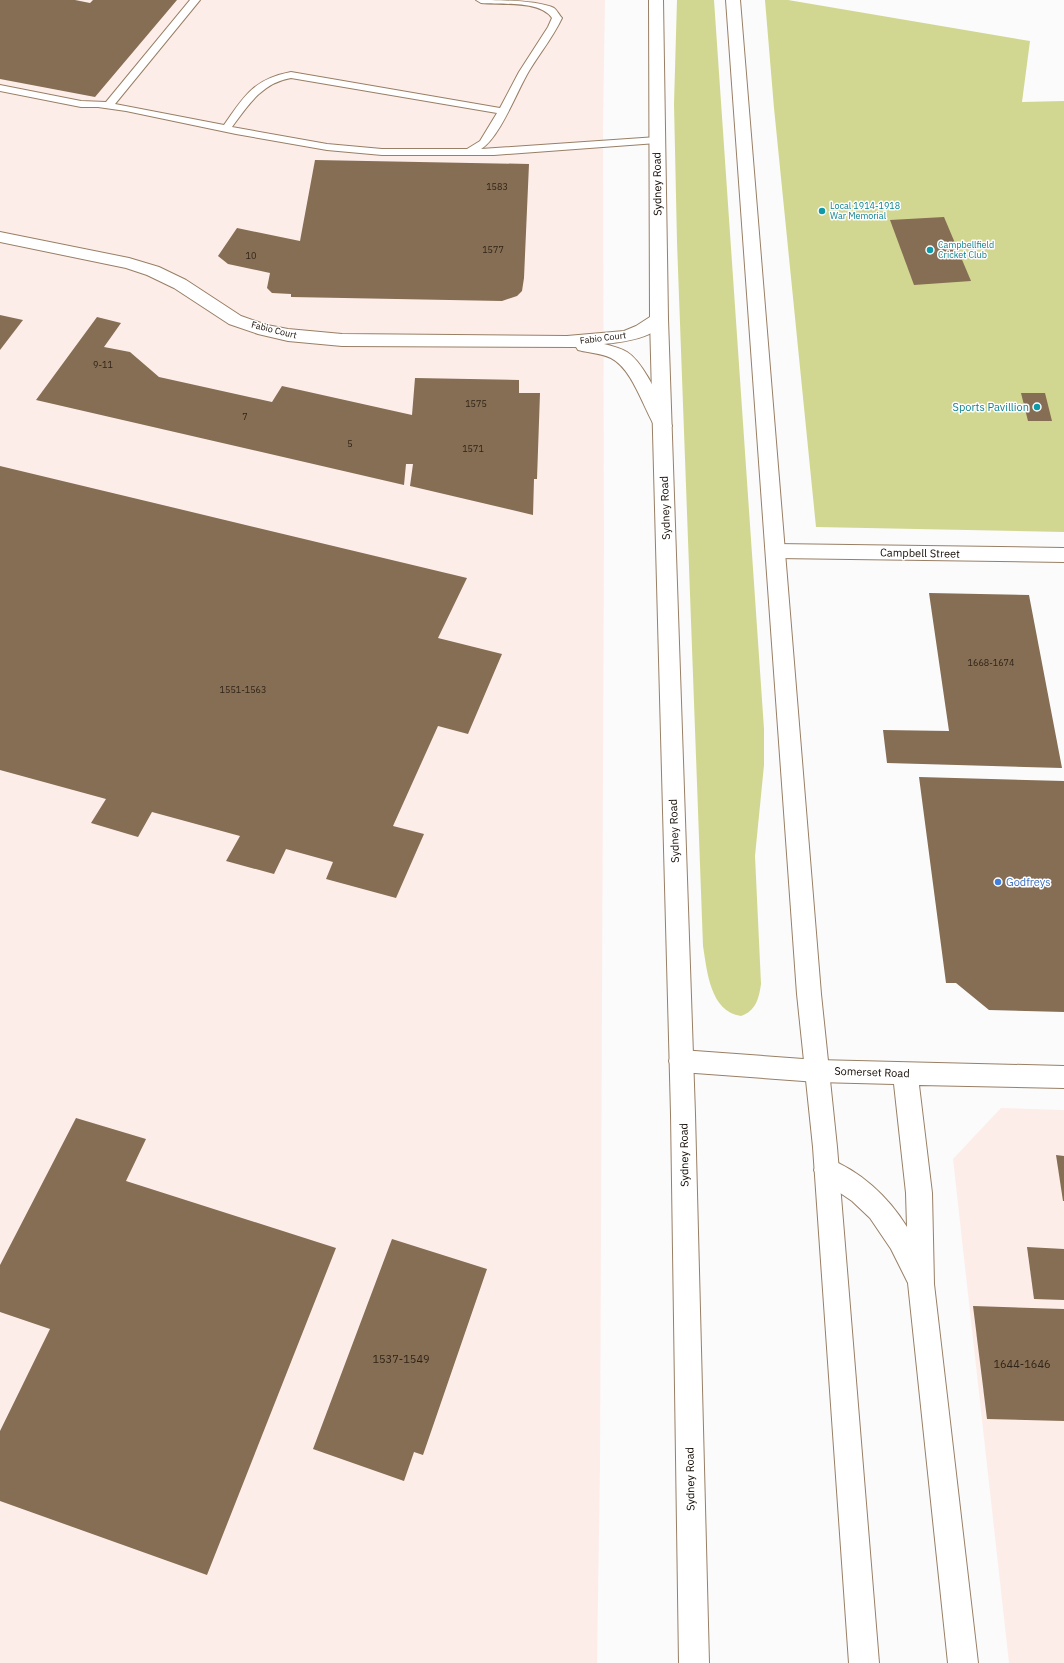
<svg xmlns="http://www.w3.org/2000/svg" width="1064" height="1663" font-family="'IBM Plex Sans',sans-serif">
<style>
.industrial{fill:#fdede9}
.green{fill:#d1d790}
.building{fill:#856e54}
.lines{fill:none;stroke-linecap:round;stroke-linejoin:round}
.service-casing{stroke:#987f65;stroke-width:2}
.minor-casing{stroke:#987f65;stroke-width:2}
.trunk-casing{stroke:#987f65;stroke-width:2}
.service{fill:#fff;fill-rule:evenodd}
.minor{fill:#fff;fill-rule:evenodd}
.trunk{fill:#fff;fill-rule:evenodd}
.culture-dot{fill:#0f9aa8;stroke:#fff;stroke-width:1.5}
.shop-dot{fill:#3f7fe0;stroke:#fff;stroke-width:1.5}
.labels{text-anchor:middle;stroke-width:3;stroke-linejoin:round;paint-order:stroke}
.number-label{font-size:9px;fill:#302317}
.far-culture-label{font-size:9px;fill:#0d838f;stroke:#fff;text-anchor:start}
.far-street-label{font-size:9px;fill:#130a03;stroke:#fff}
.street-label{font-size:11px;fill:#130a03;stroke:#fff}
.culture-label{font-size:11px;fill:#0d838f;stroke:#fff;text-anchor:end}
.shop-label{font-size:11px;fill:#366cbe;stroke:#fff;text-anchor:start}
.near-number-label{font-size:11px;fill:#302317}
</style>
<rect width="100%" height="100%" fill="#fbfbfb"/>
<!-- industrial -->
<g class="industrial">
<path d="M0,0h605l-2,127 1,415 -4,925 -3,196h-597z"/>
<path d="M1001,1108l63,2v553h-55l-56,-504z"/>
</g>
<!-- green -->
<g class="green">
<path d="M677,0h37l50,729v36l-9,91 6,128c-2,14 -5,27 -20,32 -31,-4 -34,-46 -38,-70l-26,-704 -3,-138z"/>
<path d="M765,0h23l242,41 -8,61 42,-1v431l-248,-5 -42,-419z"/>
</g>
<!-- building -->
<g class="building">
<path d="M0,0h75l15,3 3,-3h84l-82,97 -95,-18z"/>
<path d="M315,160l214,4 -5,114 -2,13 -5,5 -15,5 -211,-4v-3l-19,-1 -5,-5 3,-15 -42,-9 -10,-8 19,-28 63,13z"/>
<path d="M944,217l27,64 -57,4 -24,-65z"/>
<path d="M0,315l23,5 -23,30z"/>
<path d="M97,317l24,6 -17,24 26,5 29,25 113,25 10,-16 130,29 3,-37 104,2v13h21l-3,86h-3l-1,36 -123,-29 3,-22h-7l-2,21 -368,-85z"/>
<path d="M1021,393h24l7,28h-24z"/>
<path d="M0,466l467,112 -29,60 64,16 -34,80 -30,-8 -45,100 31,8 -28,64 -70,-19 7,-17 -47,-13 -12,25 -48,-13 14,-25 -88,-24 -14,25 -47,-14 15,-24 -106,-29z"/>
<path d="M929,593l100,2 33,173 -175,-5 -4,-33 66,1z"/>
<path d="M919,777l145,4v231l-75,-2 -33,-27h-10z"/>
<path d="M76,1118l70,21 -20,42 210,67 -129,327 -207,-74v-70l50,-102 -50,-17v-47z"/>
<path d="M1056,1155l8,1v45h-1z"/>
<path d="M392,1239l95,30 -64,186 -9,-3 -10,29 -91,-32z"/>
<path d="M1027,1247l37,2v51l-30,-1z"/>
<path d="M973,1306l91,3v112l-77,-2z"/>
</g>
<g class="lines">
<defs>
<path id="service" d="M190,0h10l-85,104 109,21c20,-29 30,-46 67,-53l209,36 19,-36 29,-45 4,-9c-12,-18 -51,-13 -71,-15l-5,-3c20,0 62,0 78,8 3,2 5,7 8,10 -9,19 -22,35 -33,53 -12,20 -29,66 -48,78l176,-12 5,3 -5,3 -163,12h-112l-55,-5 -91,-16 -110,-23 -28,-4h-17l-81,-16v-6l81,16 25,1zM291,78l206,35 -17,28 -13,8h-85l-55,-5 -95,-17c16,-22 30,-44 59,-49z"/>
<g id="minor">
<path d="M0,232l129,26 30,9 27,13 55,36 26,9 21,4 54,5 225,2 57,-5 12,-5 17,-11 6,-2 6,2 3,4c-12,19 -44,23 -64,25 8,2 16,4 23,8 19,12 35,54 45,74l-3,4 -6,2 -6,-2c-13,-20 -24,-61 -46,-72 -11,-5 -22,-5 -33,-8l-2,-3 -234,-1 -54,-5 -30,-7 -29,-10 -55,-36 -27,-13 -21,-7 -126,-26z"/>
<path d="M776,544l288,4v14l-288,-4 -7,-2 -3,-5 3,-5z"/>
<path d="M681,1050l136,10 247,6v22l-145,-3 13,108 2,91 44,379h-30l-40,-380 -17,-34 -21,-31 -18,-17 -34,-23 -4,-8 4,-8 9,-4c33,13 61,38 80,69l-1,-34 -12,-109 -77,-2 -136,-10 -9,-3 -3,-8 3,-8z"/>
</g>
<g id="trunk">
<path d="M649,0h14l5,319 27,795 14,549h-30l-8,-549 -21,-795z"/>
<path d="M726,0h14l81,994 16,153 42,516h-30l-36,-516 -16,-153z"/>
</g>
</defs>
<!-- service casing -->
<use href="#service" class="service-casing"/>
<!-- minor casing -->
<use href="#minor" class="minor-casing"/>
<!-- trunk casing -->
<use href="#trunk" class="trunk-casing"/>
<!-- service -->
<use href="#service" class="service"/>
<!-- minor -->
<use href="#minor" class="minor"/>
<!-- trunk -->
<use href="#trunk" class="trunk"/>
</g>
<!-- markers -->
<g class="culture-dot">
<circle cx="822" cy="211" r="4"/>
<circle cx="930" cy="250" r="4"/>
<circle cx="1037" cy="407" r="4"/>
</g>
<circle class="shop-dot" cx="998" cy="882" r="4"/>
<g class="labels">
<!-- number labels -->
<g class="number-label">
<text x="497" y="190">1583</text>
<text x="493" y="253">1577</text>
<text x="251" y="259">10</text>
<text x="103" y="368">9-11</text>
<text x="476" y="407">1575</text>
<text x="245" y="420">7</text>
<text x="350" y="447">5</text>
<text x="473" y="452">1571</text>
<text x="991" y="666">1668-1674</text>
<text x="243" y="693">1551-1563</text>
</g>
<!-- far-culture labels -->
<g class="far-culture-label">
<text x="830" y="209">Local 1914-1918<tspan x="830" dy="10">War Memorial</tspan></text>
<text x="938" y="248">Campbellfield<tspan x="938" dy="10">Cricket Club</tspan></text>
</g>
<!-- far-street labels -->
<g class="far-street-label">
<text transform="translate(274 330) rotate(14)" y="3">Fabio Court</text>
<text transform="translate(603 338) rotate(-7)" y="3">Fabio Court</text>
</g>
<!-- street labels -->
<g class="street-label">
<text transform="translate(657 184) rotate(-91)" y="4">Sydney Road</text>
<text transform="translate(665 508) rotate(-92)" y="4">Sydney Road</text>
<text transform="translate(920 553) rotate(1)" y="4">Campbell Street</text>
<text transform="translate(674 831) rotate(-92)" y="4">Sydney Road</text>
<text transform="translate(872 1072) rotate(2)" y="4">Somerset Road</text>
<text transform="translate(684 1155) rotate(-91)" y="4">Sydney Road</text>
<text transform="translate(690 1479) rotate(-91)" y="4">Sydney Road</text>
</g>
<!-- culture labels -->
<g class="culture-label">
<text x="1029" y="411">Sports Pavillion</text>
</g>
<!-- shop labels -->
<g class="shop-label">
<text x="1006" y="886">Godfreys</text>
</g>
<!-- near-number labels -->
<g class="near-number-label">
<text x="401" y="1363">1537-1549</text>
<text x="1022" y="1368">1644-1646</text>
</g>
</g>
</svg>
